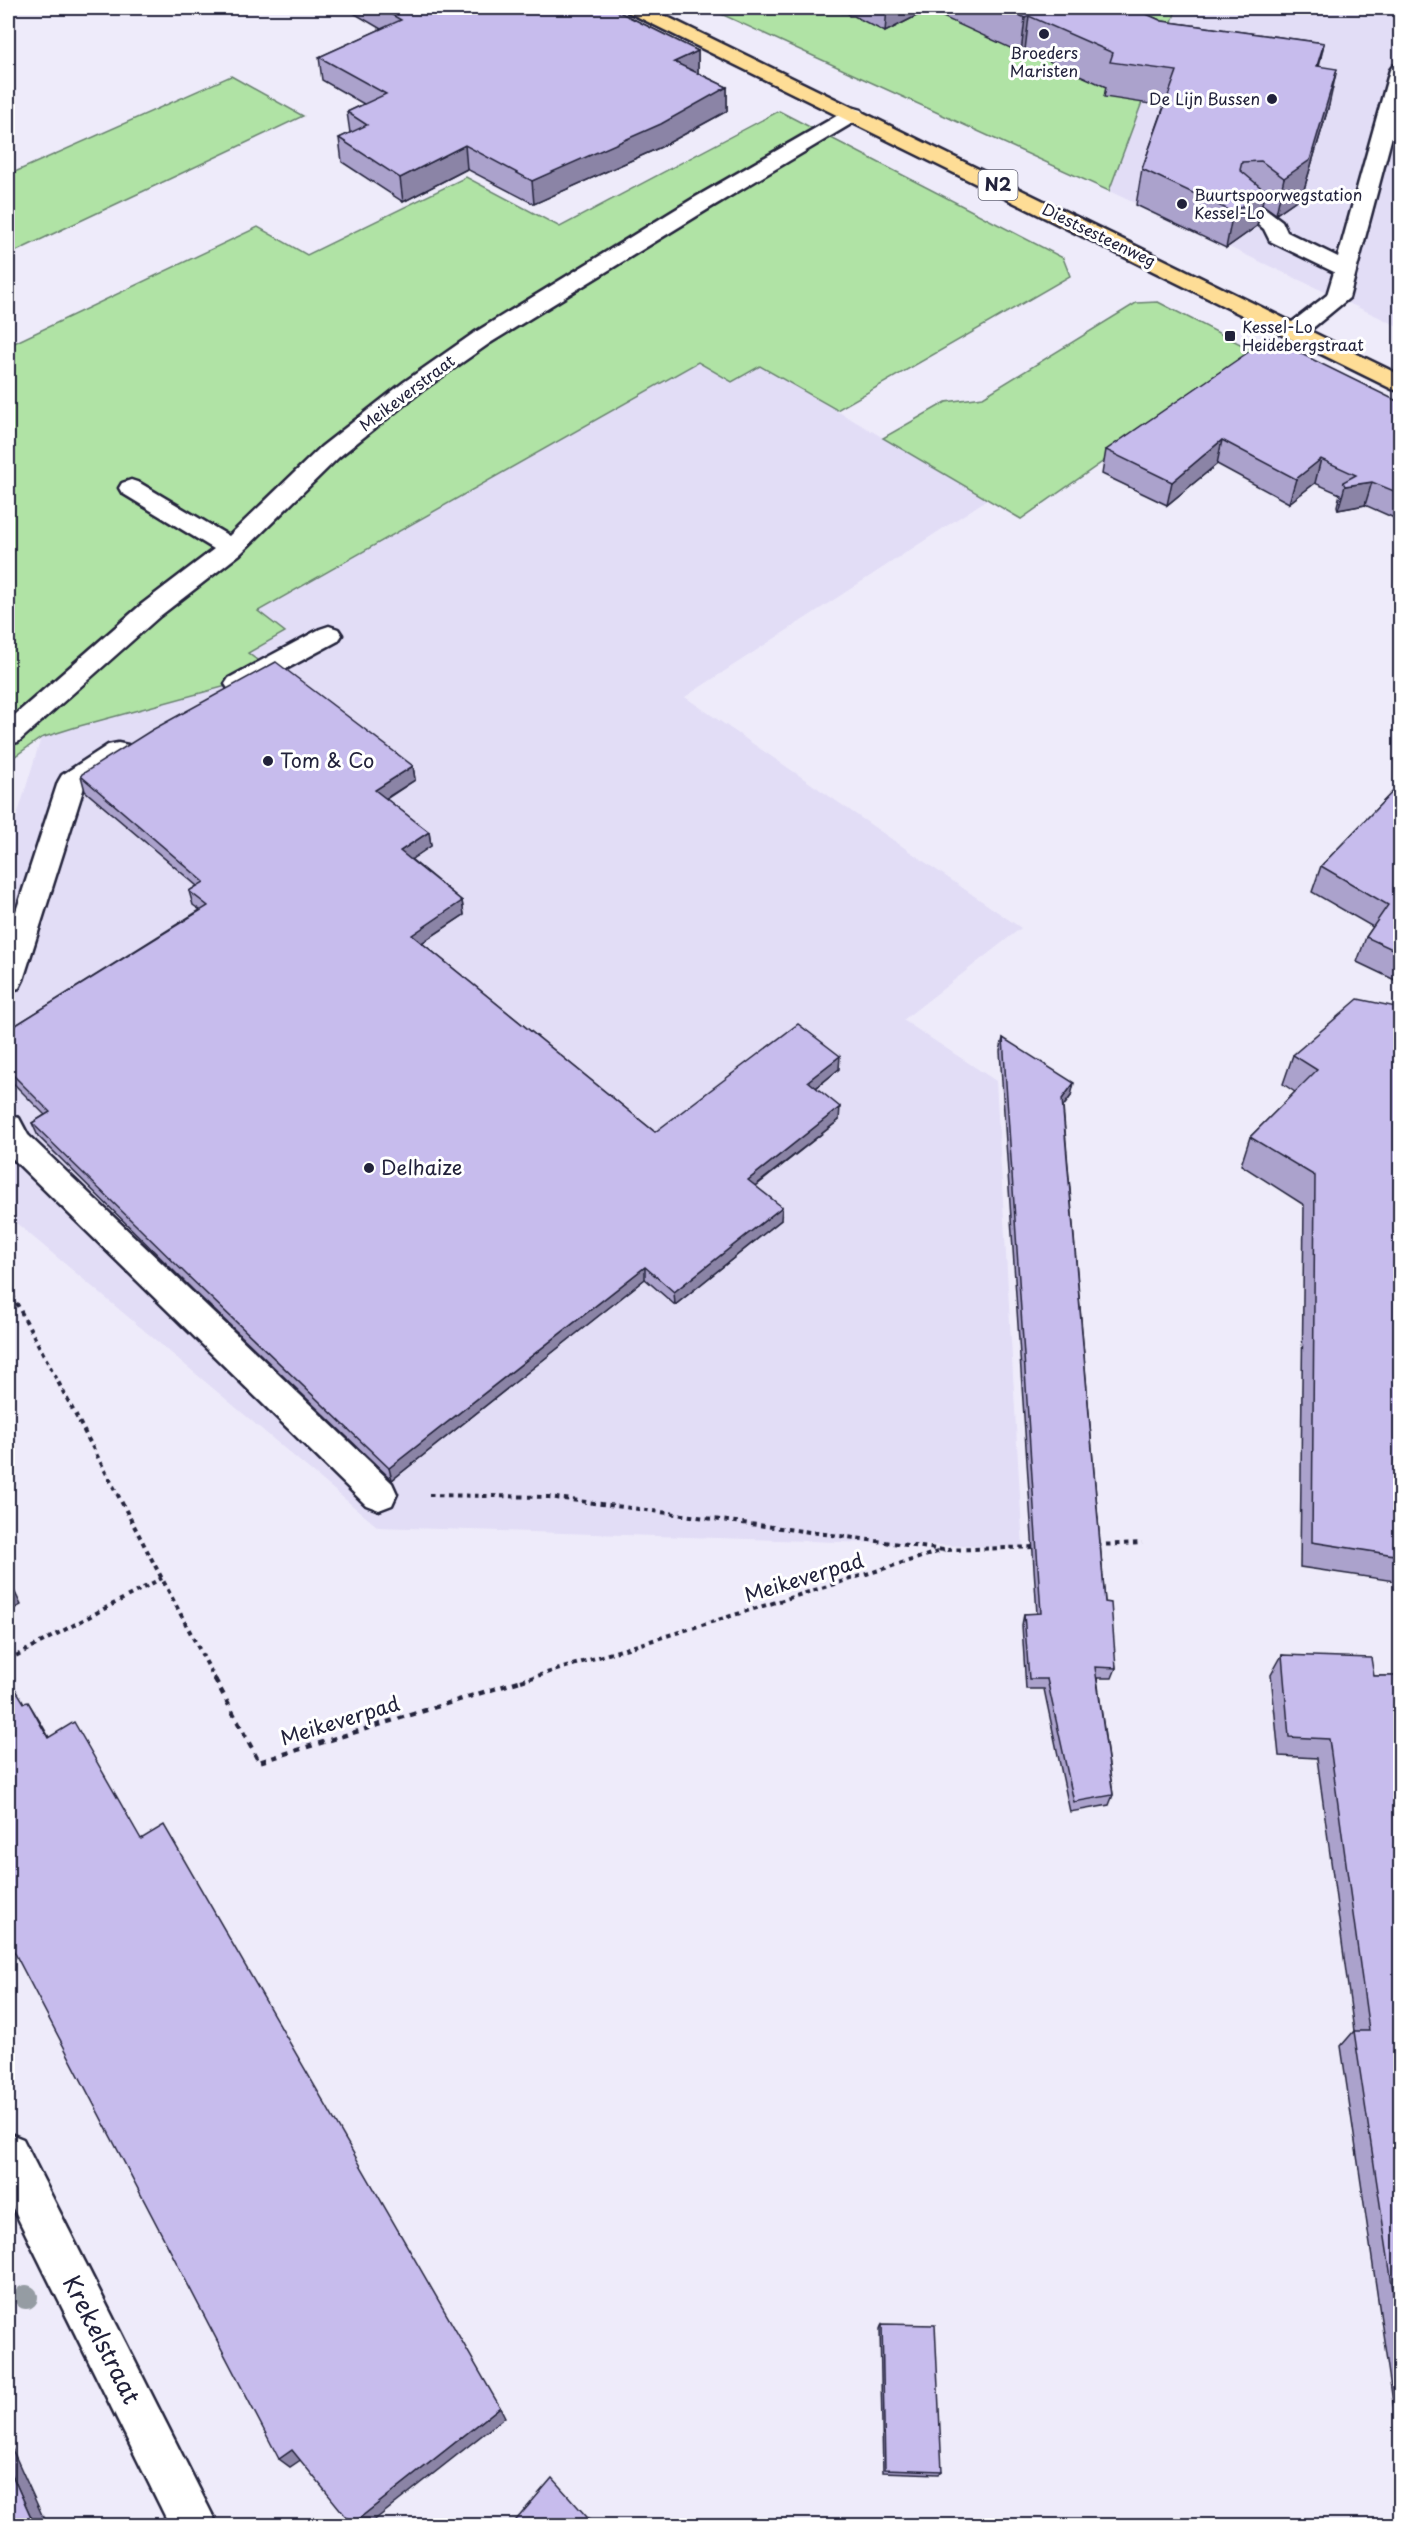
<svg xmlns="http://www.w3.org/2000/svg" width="1408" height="2533" font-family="'Playpen Sans',sans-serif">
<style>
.built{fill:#e2ddf6}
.green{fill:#b0e3a5;stroke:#698270;stroke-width:1.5}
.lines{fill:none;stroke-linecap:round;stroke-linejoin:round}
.minor-casing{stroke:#22223b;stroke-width:5}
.major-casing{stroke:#22223b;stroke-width:5}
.path-far1{stroke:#22223b;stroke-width:4;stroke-dasharray:4.5 4.5;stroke-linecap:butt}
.path{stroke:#22223b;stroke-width:4.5;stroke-dasharray:6 6;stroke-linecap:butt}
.minor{fill:#fff;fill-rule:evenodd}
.major{fill:#fedd96;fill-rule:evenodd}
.tree{fill:#959ca3}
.wall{fill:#aba2cc;stroke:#22223b;stroke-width:1.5}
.shaded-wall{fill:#8b84a6;stroke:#22223b;stroke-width:1.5}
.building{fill:#c7bced;stroke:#22223b;stroke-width:1.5}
.poi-dot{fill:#22223b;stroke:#fff;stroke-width:2}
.labels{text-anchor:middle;stroke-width:6;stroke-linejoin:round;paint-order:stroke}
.far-poi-label{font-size:16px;fill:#22223b;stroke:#fff;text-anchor:start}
.far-street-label{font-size:16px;fill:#22223b;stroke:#fff}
.shield{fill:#fff;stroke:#646476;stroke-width:1.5}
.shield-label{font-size:18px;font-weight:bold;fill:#22223b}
.poi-label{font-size:20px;fill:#22223b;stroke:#fff;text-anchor:start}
.street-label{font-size:20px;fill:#22223b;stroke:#fff}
.near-street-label{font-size:24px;fill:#22223b;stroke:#fff}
</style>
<rect width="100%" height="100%" fill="#eeebfa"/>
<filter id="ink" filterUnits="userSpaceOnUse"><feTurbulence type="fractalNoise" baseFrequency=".0167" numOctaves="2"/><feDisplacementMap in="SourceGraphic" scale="12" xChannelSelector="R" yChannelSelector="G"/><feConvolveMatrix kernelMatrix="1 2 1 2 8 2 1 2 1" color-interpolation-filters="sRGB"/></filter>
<g filter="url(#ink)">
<!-- built -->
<g class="built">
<path d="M1177,8h223v319l-291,-136z"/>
<path d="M698,362l34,20 28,-16 228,133 -303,198 336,231 -118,92 93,61 27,467 -645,-21 -370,-311v-370l33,-108 207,-85 36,-21 -27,-20z"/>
</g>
<!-- green -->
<g class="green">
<path d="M708,8h469l-68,183z"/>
<path d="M231,76l72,40 -295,139v-80z"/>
<path d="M779,111l284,147 7,18 -233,134 -77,-44 -28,16 -34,-20 -440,249 27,21 -37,21 26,20 -198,54 -35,11 -33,23v-415l250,-119 49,28 159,-78 94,50z"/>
<path d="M1158,302l100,51 -237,166 -138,-81 63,-36 37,-5 153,-94z"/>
</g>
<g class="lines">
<defs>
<g id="minor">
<path d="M1400,64v42l-51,192 -46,38 -8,2 -8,-2 -3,-5 3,-5 40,-31 7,-23 -64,-31 -6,-12 -30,-25 3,-5 8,-1 8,1 29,22 5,11 51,25 52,-187 3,-4z"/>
<path d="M854,108l7,2 3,4 -3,4 -151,90 -220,135 -70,49 -81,65 -99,97 -80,62 -142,126 -10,2v-23l134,-117 72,-55 -92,-56 -3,-5 3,-5 9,-3 9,3 89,53 92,-89 83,-65 70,-49 220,-135 153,-88z"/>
<path d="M329,626l9,3 4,6 -4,6 -91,49 -9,3 -9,-3 -4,-6 4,-6 91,-49z"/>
<path d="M118,743l10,2 4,7 -4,7 -44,28 -61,193 -4,8 -11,3v-55l50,-154 4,-7 46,-30z"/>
<path d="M8,1115l11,3 9,17 364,348 5,11 -5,11 -13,5 -13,-5 -358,-351z"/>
<path d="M8,2133l15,6 195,387h-48l-162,-328z"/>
</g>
<path id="major" d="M625,8h24l751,367v16l-8,-2 -764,-377z"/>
</defs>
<!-- minor casing -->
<use href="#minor" class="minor-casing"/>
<!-- major casing -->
<use href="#major" class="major-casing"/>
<!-- path-far1 -->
<g class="path-far1">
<path d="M8,1287l208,394"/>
<path d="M429,1495l120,2 395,53 92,-3"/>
<path d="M1097,1545l45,-2"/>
<path d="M8,1660l154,-82"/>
<path d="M521,1681l423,-131"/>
</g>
<!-- path -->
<path class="path" d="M215,1679l44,83 267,-83"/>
<!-- minor -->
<use href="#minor" class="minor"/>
<!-- major -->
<use href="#major" class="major"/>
</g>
<!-- trees -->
<circle class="tree" cx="26" cy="2297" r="12"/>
<!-- wall -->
<g class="wall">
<path d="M345,8h266l87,43v22l29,14v24l-66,36 -127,57 -67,-35 -64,33 -61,-40 -3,-24 11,-5 -3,-21 17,-8 -42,-24 -3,-23 62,-28z"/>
<path d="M838,8h295l29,13 162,22 -5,24 10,38 -27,91 -26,18 -14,-10 -5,22 -31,22 -90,-43 6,-36 22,-63 -60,-9 2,-10 -81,-37 -4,3 -93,-43 -43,22 -31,-16h-5l-1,-3h-6z"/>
<path d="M1401,403v118l-36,-16 -27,5 -1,-4 3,-12 -25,-11 -26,20 -72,-39 -50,41 -65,-31 4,-24z"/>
<path d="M413,766l2,14 -29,19 43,33 2,14 -20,13 51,42 2,14 -42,28 233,189 184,-63 -23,19 23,32 -83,66 25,34 -106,85 -30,-26 -253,201 -200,-191 -154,-153 -6,-13 13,-8 -37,-37v-48l192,-120 -7,-5 -4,-14 8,-5 -112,-95 -4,-15z"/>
<path d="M1401,783v200l-44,-21 9,-25 7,-10 -61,-35 9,-26z"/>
<path d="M1401,1008v574l-101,-15 4,-362 -63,-40 9,-28 45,-45 -12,-8 10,-29z"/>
<path d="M1003,1038l68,58 -8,11 42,495 11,66 -4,10h-15l16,117 -4,10 -39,7 -26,-123h-18l-4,-64 2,-11h13l-37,-563z"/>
<path d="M1282,1655l92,21h27v781l-60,-411 13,-15 -37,-273 -38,-2 -8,-81z"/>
<path d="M882,2324l60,147 -3,3 -56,-2 -3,-143z"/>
</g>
<!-- shaded-wall -->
<g class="shaded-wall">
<path d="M887,8h41v2l-43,22z"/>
<path d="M1029,16l-4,34 -4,3 4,-35z"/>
<path d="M1324,43l-8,35 1,-12z"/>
<path d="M698,51v23l-24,-12z"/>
<path d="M1337,69l-8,36 -27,91 -26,18 8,-36z"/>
<path d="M727,87v24l-66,36 -127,57 -2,-23z"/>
<path d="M465,145l2,24 -64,33 -3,-24z"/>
<path d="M1265,191l-8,35 -31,22 7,-36z"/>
<path d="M1222,440l-5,24 -50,41 5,-23z"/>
<path d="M1321,459l-6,24 -26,20 7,-24z"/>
<path d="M1372,482l-7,23 -27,5 7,-24z"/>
<path d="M413,766l2,14 -38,24 -2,-14z"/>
<path d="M429,832l2,14 -28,19 -3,-14z"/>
<path d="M462,901l2,14 -50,33 -2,-13z"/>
<path d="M840,1056l-1,13 -32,26 1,-14z"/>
<path d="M1074,1083l-3,13 -12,16 3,-13z"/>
<path d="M840,1107l-1,13 -92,72 1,-12z"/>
<path d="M782,1207l-1,13 -106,85 -1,-13z"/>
<path d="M645,1267v12l-253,201 -3,-12z"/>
<path d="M8,1578l13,27 -13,7z"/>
<path d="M28,1702l14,23 20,35 -14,-22z"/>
<path d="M500,2407l5,10 -138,109h-12l-3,-2z"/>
<path d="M8,2440l39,86h-12l-27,-60z"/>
<path d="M292,2450l10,9 -12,8 -11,-8z"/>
</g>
<!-- building -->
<g class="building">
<path d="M380,8h231l87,43 -24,11 53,25 -66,37 -129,57 -67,-36 -65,33 -61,-40 28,-13 -20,-13 39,-18 -67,-37 82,-37z"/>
<path d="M1003,8h130l29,13 162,22 -7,23 20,3 -27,91 -26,18 -23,-17 -19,1 -2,8 25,21 -32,21 -91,-43 35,-98 -67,-9 3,-9 -84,-37 -4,2z"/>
<path d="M1269,338l132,65v91l-29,-12 -27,4 -2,-4 13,-7 -35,-16 -25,20 -74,-39 -50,42 -66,-32z"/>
<path d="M276,662l137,104 -38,24 54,42 -29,19 62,50 -50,34 243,197 143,-108 42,32 -32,25 32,26 -92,73 34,27 -108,85 -29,-25 -256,201 -201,-192 -156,-153 18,-11 -42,-42v-40l200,-124 -19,-15 15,-9 -123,-106 1,-2 70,-44z"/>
<path d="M1401,783v170l-35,-16 22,-32 -67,-39z"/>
<path d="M1358,999l43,9v548l-89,-14 3,-366 -65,-39 67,-67 -24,-15z"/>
<path d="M1003,1038l71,45 -12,16 43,503 6,1 5,65 -21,-1 18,128 -39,7 -27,-123h-18l-5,-65 17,-1z"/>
<path d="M1282,1655l89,3 3,18h27v668l-47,-313h15l-40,-292 -40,-2z"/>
<path d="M8,1677l16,26 4,-1 20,36 26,-16 67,117 23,-14 336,582 -148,117 -60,-74 -13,9 -271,-519z"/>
<path d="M882,2324l53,1 7,146 -57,-2z"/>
<path d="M8,2466l27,60h-27z"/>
<path d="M552,2478l43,48h-84z"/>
</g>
</g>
<!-- markers -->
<g class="poi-dot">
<circle cx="1044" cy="34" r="6"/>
<circle cx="1272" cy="99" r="6"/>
<circle cx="1182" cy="204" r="6"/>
<rect x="1224" y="330" width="12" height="12" rx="3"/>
<circle cx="268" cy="761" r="6"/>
<circle cx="369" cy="1168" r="6"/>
</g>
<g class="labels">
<!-- far-poi labels -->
<g class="far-poi-label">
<text x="1044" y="59" text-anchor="middle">Broeders<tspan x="1044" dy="18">Maristen</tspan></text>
<text x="1260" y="105" text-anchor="end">De Lijn Bussen</text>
<text x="1194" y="201">Buurtspoorwegstation<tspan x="1194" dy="18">Kessel-Lo</tspan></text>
<text x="1242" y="333">Kessel-Lo<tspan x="1242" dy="18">Heidebergstraat</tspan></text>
</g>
<!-- far-street labels -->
<g class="far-street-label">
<text transform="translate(1099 235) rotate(26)" y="6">Diestsesteenweg</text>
<text transform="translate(407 393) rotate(-37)" y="6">Meikeverstraat</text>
</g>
<!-- shield labels -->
<rect class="shield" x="978.5" y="170" width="39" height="30" rx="4.5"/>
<g class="shield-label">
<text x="998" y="191">N2</text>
</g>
<!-- poi labels -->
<g class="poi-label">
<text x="280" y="768">Tom &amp; Co</text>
<text x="381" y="1175">Delhaize</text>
</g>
<!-- street labels -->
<g class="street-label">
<text transform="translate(804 1578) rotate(-17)" y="7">Meikeverpad</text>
<text transform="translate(340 1721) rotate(-17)" y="7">Meikeverpad</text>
</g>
<!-- near-street labels -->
<g class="near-street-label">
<text transform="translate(101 2340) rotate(63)" y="8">Krekelstraat</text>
</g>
</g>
<!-- margin -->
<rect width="1408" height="2533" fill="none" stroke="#fff" stroke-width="30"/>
<rect x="15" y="15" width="1378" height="2503" fill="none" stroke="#22223b" stroke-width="2" filter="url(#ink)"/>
</svg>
